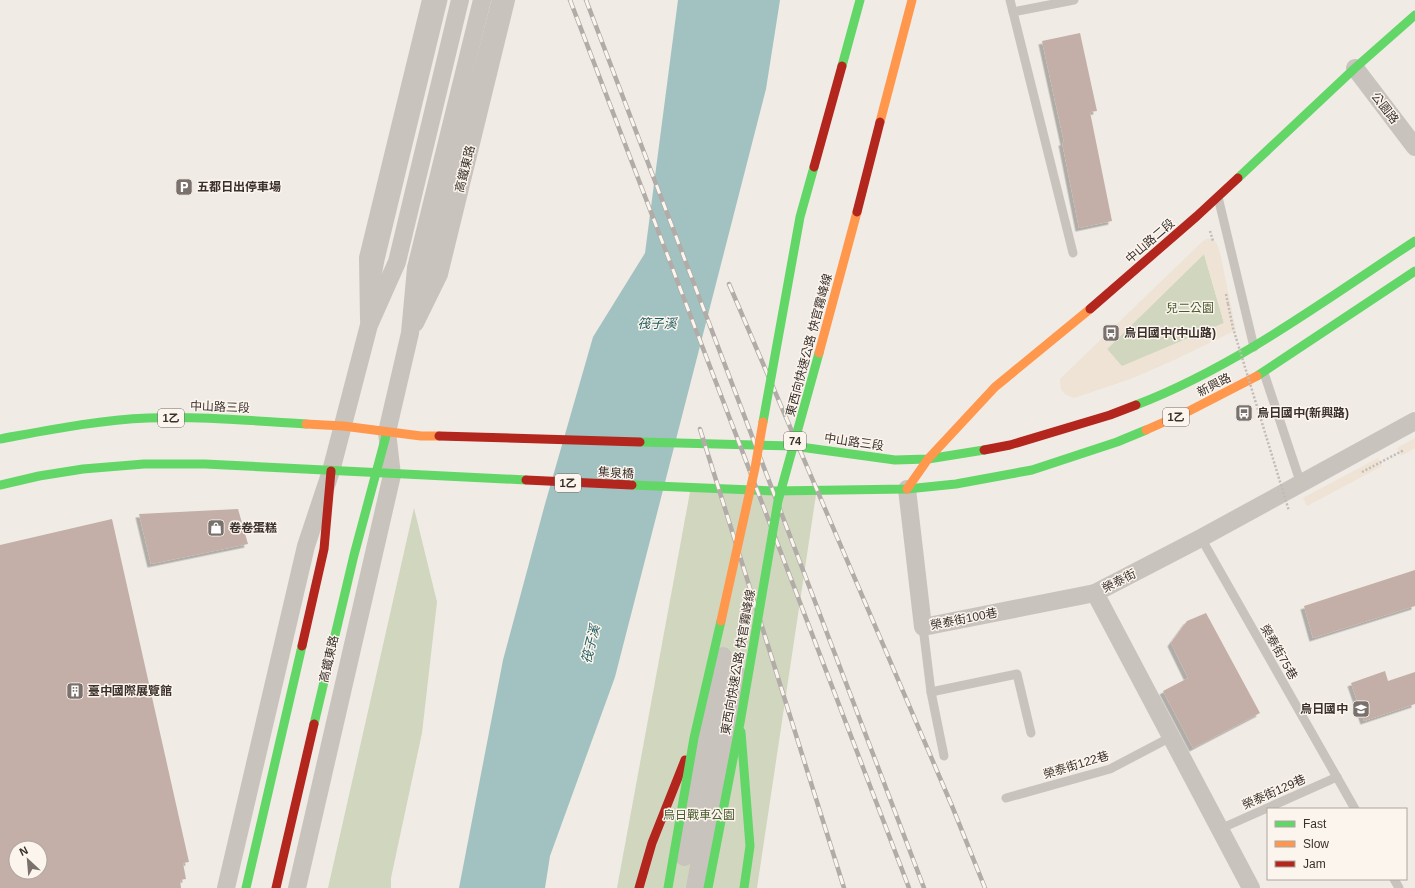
<svg xmlns="http://www.w3.org/2000/svg" width="1415" height="888" font-family="Arial,'Noto Sans TC',sans-serif">
<style>
.green{fill:#d1d6bf}
.plaza{fill:#eee3d5;fill-rule:evenodd}
.water{fill:#a1c2c1}
.building{fill:#c3afa7;fill-rule:evenodd;filter:url(#shadow)}
.lines{fill:none;stroke-linecap:round;stroke-linejoin:round}
.path{stroke:#c2bbb6;stroke-width:2.5;stroke-dasharray:2 2;stroke-linecap:butt}
.lane{stroke:#c9c3be;stroke-width:9}
.street{stroke:#c9c3be;stroke-width:18}
.fast{stroke:#63d668;stroke-width:9}
.slow{stroke:#ff974d;stroke-width:9}
.jam{stroke:#b3261e;stroke-width:9}
.rail-casing{stroke:#b1aca8;stroke-width:4.5}
.rail{stroke:#fbf5ee;stroke-width:3;stroke-dasharray:9;stroke-linecap:butt}
.path-bridge{stroke:#c2bbb6;stroke-width:2.5;stroke-dasharray:2 2;stroke-linecap:butt}
.fast-bridge{stroke:#63d668;stroke-width:9}
.slow-bridge{stroke:#ff974d;stroke-width:9}
.jam-bridge{stroke:#b3261e;stroke-width:9}
.labels{text-anchor:middle;stroke-width:3;stroke-linejoin:round;paint-order:stroke}
.shield{fill:#fbf5ee;stroke:#756b66;stroke-width:1}
.shield-label{font-size:11px;font-weight:bold;fill:#3b302b}
.street-label{font-size:12px;fill:#3b302b;stroke:#fbf5ee}
.poi-label{font-size:12px;font-weight:bold;fill:#3b302b;stroke:#fbf5ee;text-anchor:start}
.park-label{font-size:12px;fill:#4a5a2e;stroke:#fbf5ee}
.water-label{font-size:13px;font-style:italic;fill:#1f5a5e;stroke:#fbf5ee}
</style>
<defs>
<filter id="shadow"><feDropShadow dx="-3.5" dy="3.5" stdDeviation="0" flood-color="#0004"/></filter>
</defs>
<rect width="100%" height="100%" fill="#f0ebe5"/>
<!-- green -->
<g class="green">
<path d="M1204,254l20,69 -102,44 -15,-18z"/>
<path d="M817,488l-60,400h-140l73,-396z"/>
<path d="M414,508l23,94 -15,131 -31,145v10h-63z"/>
</g>
<!-- plaza -->
<g class="plaza">
<path d="M1212,238l5,6 3,9 16,77 -62,30 -41,18 -59,20 -9,-4 -4,-5 -1,-10 141,-136 5,-4zM1204,254l20,69 -102,43 -15,-17z"/>
<path d="M1415,438v10l-14,8 -4,-8z"/>
<path d="M1378,458l4,8 -75,40 -4,-8z"/>
</g>
<!-- water -->
<path class="water" d="M678,0h102l-14,89 -151,588 -65,179 -5,32h-86l44,-228 42,-156 48,-167 52,-84z"/>
<!-- building -->
<g class="building">
<path d="M1080,33l17,78 -7,1 22,109 -33,7 -17,-86h2l-22,-101z"/>
<path d="M238,509l10,35 -97,20 -12,-50z"/>
<path d="M112,519l77,343 -6,1 3,16 -6,1 1,8h-181v-343zM16,848h24v24h-24z"/>
<path d="M1415,570v36l-102,32 -9,-32z"/>
<path d="M1206,613l54,100 -67,35 -30,-57 25,-13 -17,-35 16,-22z"/>
<path d="M1385,671l3,10 27,-9v32l-51,17 -13,-38z"/>
</g>
<g class="lines">
<!-- path -->
<g class="path">
<path d="M1210,231l3,10"/>
<path d="M1226,294l2,10"/>
<path d="M1362,472l42,-22"/>
</g>
<!-- lane -->
<g class="lane">
<path d="M1010,0l3,12"/>
<path d="M1218,197l36,150"/>
<path d="M1073,253l-60,-241 61,-12"/>
<path d="M375,287l5,-27 63,-260"/>
<path d="M422,293l74,-293"/>
<path d="M1264,373l37,111"/>
<path d="M1201,538l154,271"/>
<path d="M923,627l8,65 13,64"/>
<path d="M931,692l86,-18 14,59"/>
<path d="M1006,798l104,-29 61,-32"/>
<path d="M1220,829l117,-52"/>
<path d="M1394,879l5,9"/>
</g>
<!-- street -->
<g class="street">
<path d="M1355,68l60,79"/>
<path d="M369,320l-1,-62 63,-258"/>
<path d="M415,323l24,-49 67,-274"/>
<path d="M907,489l16,138 172,-34"/>
<path d="M684,857l39,-201"/>
<path d="M226,888l80,-342 25,-75 38,-146 28,-63 63,-262"/>
<path d="M297,888l95,-413 -5,-43 23,-99 6,-65 66,-268"/>
<path d="M695,888l5,-28 38,-185"/>
<path d="M1251,888l-156,-295 106,-55 214,-117"/>
</g>
<!-- fast -->
<g class="fast">
<path d="M1238,178l117,-110 60,-53"/>
<path d="M1257,376l158,-105"/>
<path d="M1136,405c101,-39 189,-105 279,-164"/>
<path d="M0,439c49,-9 98,-19 148,-21 52,-2 105,3 158,6"/>
<path d="M640,442l153,4 102,14 33,-1 56,-9"/>
<path d="M0,485l39,-9 44,-7 61,-5h61l321,16"/>
<path d="M632,485l143,6 132,-2 49,-5 76,-14 85,-28 29,-12"/>
<path d="M314,724l40,-169 33,-123"/>
<path d="M741,732l9,114 -6,42"/>
<path d="M246,888l56,-242"/>
</g>
<!-- slow -->
<g class="slow">
<path d="M306,424l37,2 78,10h18"/>
<path d="M1146,430l43,-19 68,-35"/>
<path d="M907,489l21,-30 67,-72 95,-78"/>
</g>
<!-- jam -->
<g class="jam">
<path d="M1090,309l107,-93 41,-38"/>
<path d="M439,436l201,6"/>
<path d="M984,450l26,-5 100,-30 26,-10"/>
<path d="M526,480l106,5"/>
<path d="M302,646l22,-97 7,-78"/>
<path d="M276,888l38,-164"/>
<path d="M639,888l13,-45 33,-83"/>
</g>
<defs>
<g id="rail">
<path d="M570,0l339,888"/>
<path d="M586,0l338,888"/>
<path d="M729,284l223,522 33,82"/>
<path d="M700,429l144,459"/>
</g>
</defs>
<!-- rail casing -->
<use href="#rail" class="rail-casing"/>
<!-- rail -->
<use href="#rail" class="rail"/>
<!-- path-bridge -->
<path class="path-bridge" d="M1228,304l5,24 56,183"/>
<!-- fast-bridge -->
<g class="fast-bridge">
<path d="M842,66l18,-66"/>
<path d="M763,422l37,-205 14,-50"/>
<path d="M668,888l26,-150 27,-117"/>
<path d="M708,888l32,-165 38,-222 41,-148"/>
</g>
<!-- slow-bridge -->
<g class="slow-bridge">
<path d="M880,122l32,-122"/>
<path d="M819,353l38,-141"/>
<path d="M721,621l34,-153 8,-46"/>
</g>
<!-- jam-bridge -->
<g class="jam-bridge">
<path d="M814,167l28,-101"/>
<path d="M857,212l23,-90"/>
</g>
</g>
<!-- icons -->
<defs>
<symbol id="parking-square" viewBox="-11 -11 22 22"><rect x="-9" y="-9" width="18" height="18" rx="4" fill="#7a716c" stroke="#fbf5ee"/><path d="M-3.5-5.5H1a3.5 3.5 0 0 1 0 7H-1V5.5H-3.5ZM-1-3.4V-.6H.8a1.4 1.4 0 0 0 0-2.8Z" fill="#fff"/></symbol>
<symbol id="bus-square" viewBox="-11 -11 22 22"><rect x="-9" y="-9" width="18" height="18" rx="4" fill="#7a716c" stroke="#fbf5ee"/><path d="M-5-6H5V4H4V6H2V4H-2V6H-4V4H-5ZM-3.5-4V0h7V-4ZM-3.5 1.2v1.5H-2V1.2ZM2 1.2v1.5H3.5V1.2Z" fill="#fff"/></symbol>
<symbol id="shop-square" viewBox="-11 -11 22 22"><rect x="-9" y="-9" width="18" height="18" rx="4" fill="#7a716c" stroke="#fbf5ee"/><path d="M-5-2.5h2.3a2.7 3.5 0 0 1 5.4 0H5L5.5 6h-11ZM-1.5-2.5h3a1.5 2.3 0 0 0-3 0Z" fill="#fff"/></symbol>
<symbol id="building-square" viewBox="-11 -11 22 22"><rect x="-9" y="-9" width="18" height="18" rx="4" fill="#7a716c" stroke="#fbf5ee"/><path d="M-4-6H4V6H1V3H-1V6H-4ZM-2.5-4.3h1.7v1.8h-1.7ZM.8-4.3h1.7v1.8H.8ZM-2.5-1h1.7V.8h-1.7ZM.8-1h1.7V.8H.8Z" fill="#fff"/></symbol>
<symbol id="school-square" viewBox="-11 -11 22 22"><rect x="-9" y="-9" width="18" height="18" rx="4" fill="#7a716c" stroke="#fbf5ee"/><path d="M0-5L7-2L0 1L-7-2ZM-4 1L0 2.5L4 1V4Q0 6-4 4Z" fill="#fff"/></symbol>
</defs>
<g fill-rule="evenodd">
<use href="#parking-square" x="174" y="177" width="20" height="20"/>
<use href="#bus-square" x="1101" y="323" width="20" height="20"/>
<use href="#bus-square" x="1234" y="403" width="20" height="20"/>
<use href="#shop-square" x="206" y="518" width="20" height="20"/>
<use href="#building-square" x="65" y="681" width="20" height="20"/>
<use href="#school-square" x="1351" y="699" width="20" height="20"/>
</g>
<g class="labels">
<!-- shield labels -->
<g class="shield">
<rect x="1163" y="408" width="26" height="18" rx="3"/>
<rect x="158" y="409" width="26" height="18" rx="3"/>
<rect x="784" y="432" width="22" height="18" rx="3"/>
<rect x="555" y="474" width="26" height="18" rx="3"/>
</g>
<g class="shield-label">
<text x="1176" y="421">1乙</text>
<text x="171" y="422">1乙</text>
<text x="795" y="445">74</text>
<text x="568" y="487">1乙</text>
</g>
<!-- street labels -->
<g class="street-label">
<text transform="translate(1385 108) rotate(52)" y="4">公園路</text>
<text transform="translate(465 169) rotate(-76)" y="4">高鐵東路</text>
<text transform="translate(1150 241) rotate(-41)" y="4">中山路二段</text>
<text transform="translate(809 345) rotate(-75)" y="4">東西向快速公路 快官霧峰線</text>
<text transform="translate(1214 385) rotate(-27)" y="4">新興路</text>
<text transform="translate(220 407) rotate(2)" y="4">中山路三段</text>
<text transform="translate(854 442) rotate(8)" y="4">中山路三段</text>
<text transform="translate(616 473) rotate(3)" y="4">集泉橋</text>
<text transform="translate(1119 581) rotate(-27)" y="4">榮泰街</text>
<text transform="translate(964 619) rotate(-11)" y="4">榮泰街100巷</text>
<text transform="translate(1279 652) rotate(60)" y="4">榮泰街75巷</text>
<text transform="translate(329 659) rotate(-77)" y="4">高鐵東路</text>
<text transform="translate(738 662) rotate(-80)" y="4">東西向快速公路 快官霧峰線</text>
<text transform="translate(1076 765) rotate(-17)" y="4">榮泰街122巷</text>
<text transform="translate(1274 792) rotate(-24)" y="4">榮泰街129巷</text>
</g>
<!-- poi labels -->
<g class="poi-label">
<text x="197" y="191">五都日出停車場</text>
<text x="1124" y="337">烏日國中(中山路)</text>
<text x="1257" y="417">烏日國中(新興路)</text>
<text x="229" y="532">卷卷蛋糕</text>
<text x="88" y="695">臺中國際展覽館</text>
<text x="1348" y="713" text-anchor="end">烏日國中</text>
</g>
<!-- park labels -->
<g class="park-label">
<text x="1190" y="312">兒二公園</text>
<text x="699" y="819">烏日戰車公園</text>
</g>
<!-- water labels -->
<g class="water-label">
<text x="657" y="328">筏子溪</text>
<text transform="translate(590 644) rotate(-76)" y="5">筏子溪</text>
</g>
</g>
<!-- legend -->
<rect x="1267" y="808" width="140" height="72" fill="#fbf5ee" stroke="#aea6a0"/>
<rect x="1275" y="821" width="20" height="6" fill="#63d668" stroke="#aea6a0"/>
<text x="1303" y="828" font-size="12" fill="#3b302b">Fast</text>
<rect x="1275" y="841" width="20" height="6" fill="#ff974d" stroke="#aea6a0"/>
<text x="1303" y="848" font-size="12" fill="#3b302b">Slow</text>
<rect x="1275" y="861" width="20" height="6" fill="#b3261e" stroke="#aea6a0"/>
<text x="1303" y="868" font-size="12" fill="#3b302b">Jam</text>
<!-- north arrow -->
<g transform="translate(28 860) rotate(334)"><circle r="19" fill="#fbf5ee" stroke="#aea6a0"/>
<path d="M0-3L7 15L0 10L-7 15Z" fill="#7a716c"/>
<text y="-6" font-size="11" font-weight="bold" text-anchor="middle" fill="#3b302b">N</text>
</g>
</svg>
